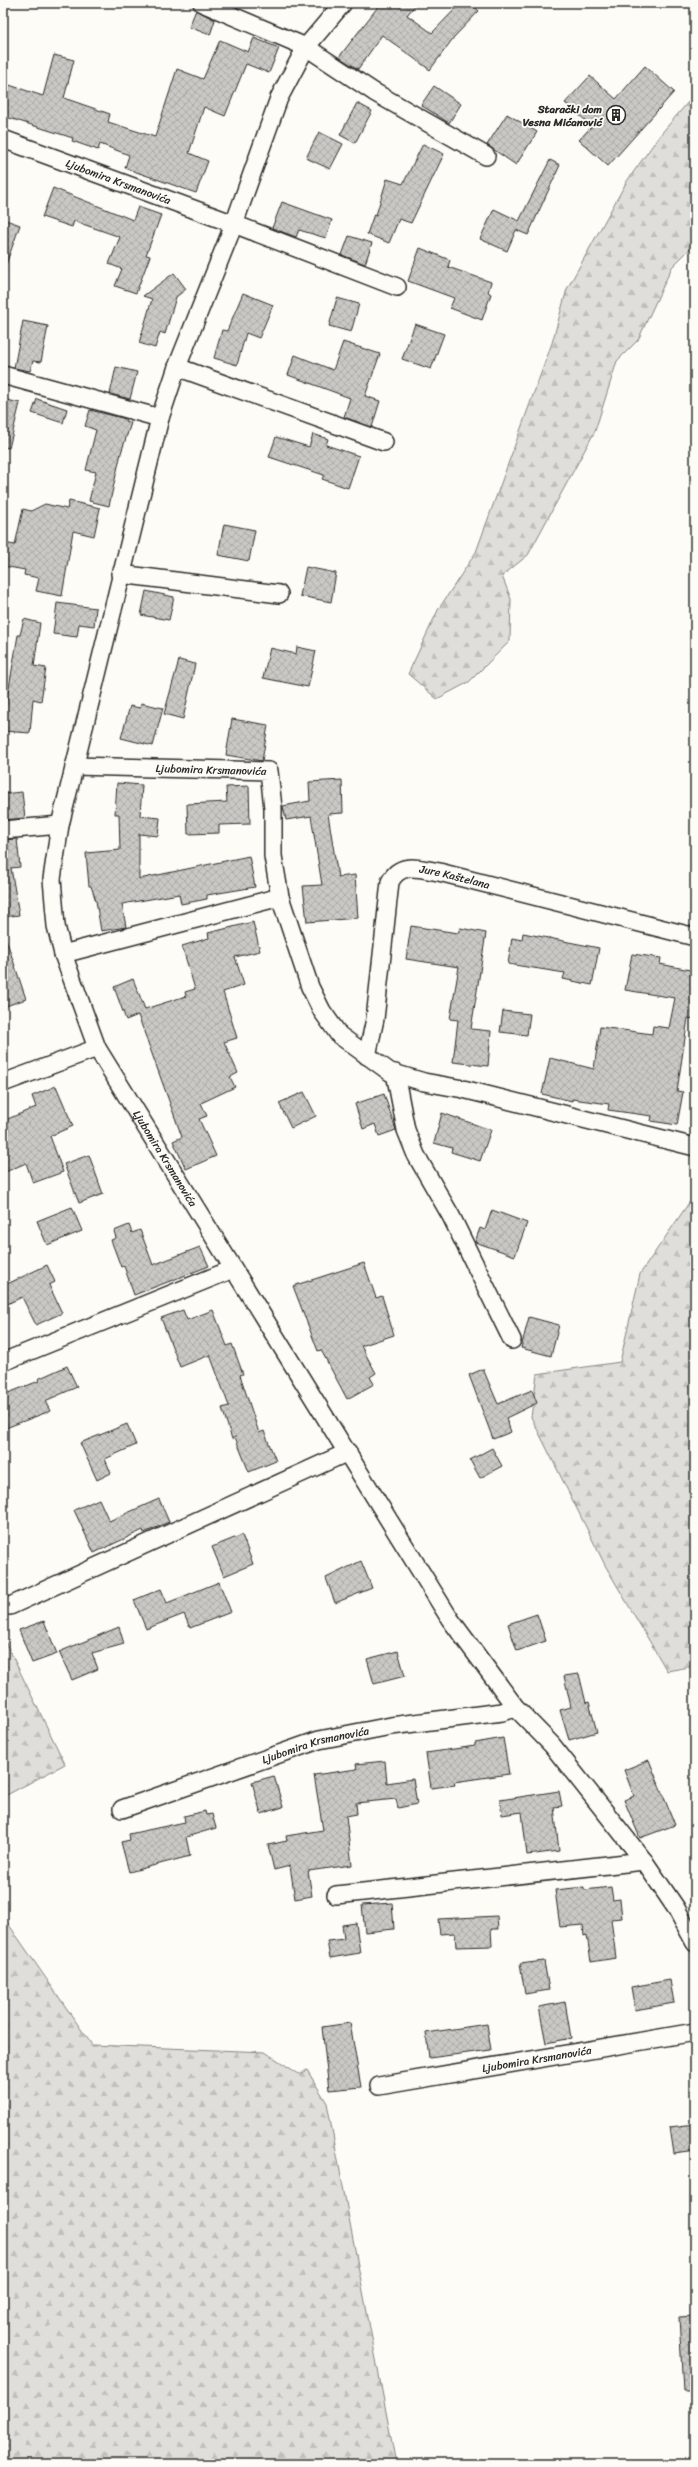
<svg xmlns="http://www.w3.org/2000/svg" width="698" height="2467" font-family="Sriracha,sans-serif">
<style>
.forest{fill:url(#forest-firs);stroke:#858482}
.building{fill:url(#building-cross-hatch);stroke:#2b2b2b}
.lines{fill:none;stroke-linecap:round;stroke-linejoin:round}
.minor-casing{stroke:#2b2b2b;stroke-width:20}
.minor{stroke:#fdfcf7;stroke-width:17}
.labels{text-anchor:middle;stroke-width:3.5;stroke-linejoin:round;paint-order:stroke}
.poi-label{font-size:11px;font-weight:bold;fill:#2b2b2b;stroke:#fdfcf7;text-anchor:end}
.street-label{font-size:11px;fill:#2b2b2b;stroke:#fdfcf7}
</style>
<defs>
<pattern id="forest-firs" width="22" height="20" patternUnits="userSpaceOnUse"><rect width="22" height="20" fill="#dfdeda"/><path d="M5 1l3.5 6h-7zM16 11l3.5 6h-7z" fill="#c0bfbb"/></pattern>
<pattern id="building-cross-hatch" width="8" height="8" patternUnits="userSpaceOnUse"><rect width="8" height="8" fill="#c9c8c4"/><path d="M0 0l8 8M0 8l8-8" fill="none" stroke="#adaca9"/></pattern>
</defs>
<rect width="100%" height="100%" fill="#fdfcf7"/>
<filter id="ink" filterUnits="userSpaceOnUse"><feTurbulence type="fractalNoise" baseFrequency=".025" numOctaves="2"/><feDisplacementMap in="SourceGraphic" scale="8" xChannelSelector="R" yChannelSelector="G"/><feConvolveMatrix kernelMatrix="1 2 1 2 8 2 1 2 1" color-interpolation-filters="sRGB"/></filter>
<g filter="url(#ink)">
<!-- forest -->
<g class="forest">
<path d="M695,94v150l-23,23 -34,73 -21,21 -22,70 -67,124 -26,21 9,23 -1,42 -41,41 -32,17 -29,-25 30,-64 38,-58 76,-209 15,-54 60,-108 33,-46z"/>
<path d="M695,1194v472l-28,5 -61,-104 -75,-150 6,-43 83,-12 20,-88z"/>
<path d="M3,1637l62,127 -62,33z"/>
<path d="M3,1911l4,11 85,123 173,7 34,22 8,-4 20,33 69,361h-393z"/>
</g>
<!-- building -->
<g class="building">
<path d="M381,3h36l-10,12 25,18 29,-30h9l9,8 -25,26 -24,33 -48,-35 -24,34 -19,-12z"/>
<path d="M196,10l19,10 -5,15 -21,-8z"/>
<path d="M254,38l25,10 -10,25 -23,-9 -21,52 -21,-9 -15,46 19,8 -12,32 -71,-25 4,-13 -29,-11 -2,6 -26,-9 1,-3 -70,-22v-33l40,13 11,-41 20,5 -10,38 46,16 -2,8 47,15 22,-68 26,10 17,-39 28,12z"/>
<path d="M645,66l29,26 -66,74 -29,-26 13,-14 -27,-23 25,-27 26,23z"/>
<path d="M434,86l27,18 -12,19 -28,-18z"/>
<path d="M357,103l15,8 -17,32 -15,-8z"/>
<path d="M507,114l30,18 -21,33 -29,-20z"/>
<path d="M319,132l24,12 -13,25 -24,-11z"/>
<path d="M423,144l21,10 -33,69 -12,-4 -10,24 -22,-9 7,-20 2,1 11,-36 16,5z"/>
<path d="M550,160l10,5 -32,70 -12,-5 -9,21 -27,-12 14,-30 25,12z"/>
<path d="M53,188l80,32 5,-13 23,8 -15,40 4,1 -14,37 -21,-7 7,-17 -13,-5 11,-27 -46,-16 -2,6 -30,-10z"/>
<path d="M282,202l50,18 -6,18 -27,-8 -3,7 -24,-9z"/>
<path d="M3,219l17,6 -15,42h-2z"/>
<path d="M349,236l23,7 -7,21 -23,-9z"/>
<path d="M420,248l30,12 -2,7 43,15 -3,10 3,2 -9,26 -32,-12 4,-10 -46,-17z"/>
<path d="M174,273l12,16 -10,8 -11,37 -5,-2 -5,16 -16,-5 13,-44 -9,-3z"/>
<path d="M243,293l30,12 -14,33 -13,-5 -9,32 -23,-7 8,-28 5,1z"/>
<path d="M337,298l22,6 -8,28 -22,-6z"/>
<path d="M23,321l25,5 -7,36 -8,-1 -3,10 -16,-3z"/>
<path d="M415,324l29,10 -13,35 -29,-10z"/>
<path d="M343,342l37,12 -15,42 15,5 -8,26 -28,-10 6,-19 -62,-23 7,-20 38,15z"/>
<path d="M116,367l21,5 -7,27 -20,-5z"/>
<path d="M3,399l17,4 -11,45 -6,-1z"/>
<path d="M37,399l30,10 -4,14 -31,-10z"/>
<path d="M90,410l36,9 -1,2 6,2 -10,30 -12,53 -20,-5 7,-29 -10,-2 10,-40 -11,-4z"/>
<path d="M313,434l15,5 -2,6 33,11 -11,32 -26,-9 2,-4 -55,-18 7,-20 33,10z"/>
<path d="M69,501l31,7 -6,28 -21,-5 -11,65 -26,-5 3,-13 -15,-3 1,-5 -22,-4v-23l12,2 8,-36 8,2 14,-7 22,5z"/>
<path d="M224,524l31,6 -6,31 -31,-6z"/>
<path d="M306,567l30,6 -5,29 -31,-6z"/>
<path d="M146,591l28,6 -5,23 -28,-5z"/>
<path d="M57,603l39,5 -2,18 -15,-2 -2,13 -24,-3z"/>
<path d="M24,619l16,4 -6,43 12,2 -5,33 -8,-2 -3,34 -27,-2v-26h3l12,-70h2z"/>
<path d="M297,647l19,4 -8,36 -45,-9 7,-30 26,6z"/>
<path d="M179,660l16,4 -12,55 -19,-5z"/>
<path d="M141,703l22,5 -10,38 -32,-8 9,-32 10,2z"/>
<path d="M232,719l36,6 -6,36 -36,-6z"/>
<path d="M342,780l1,33 -15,1 10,63 17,-2 3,43 -51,4 -4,-36 19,-1 -11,-69 -25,4 -3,-14 27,-5 -1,-19z"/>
<path d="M117,783l25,2 -2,31 20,2 -2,18 -19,-2v45l110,-23 6,31 -48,8v4l-26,5 -2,-10 -57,10 4,23 -25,4 -5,-30 -5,-15h-2l-3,-33 34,-3 -1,-36h-4z"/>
<path d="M249,786l1,38 -31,1v8l-31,1 -1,-30 40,-2 -1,-15z"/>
<path d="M22,792l3,26 -22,2v-26z"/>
<path d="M17,839l3,28 -9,1 8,47 -16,2v-77z"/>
<path d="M253,922l7,29 -25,6 9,28 -21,7 14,46 -13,4 14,31 -8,4 5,10 -34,16 6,13 -8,3 17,37 -30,13 -13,-28 9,-4 -44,-122 -12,5 -12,-33 19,-8 12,30 41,-13 -1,-4 10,-3 -13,-43 27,-8 -1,-5z"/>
<path d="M411,926l47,7 2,-5 26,5 -15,96 20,2 -3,35 -35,-4 5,-42 -8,-1 9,-52 -53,-8z"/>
<path d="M523,933l76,15 -7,37 -29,-6 2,-6 -57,-9 4,-26 10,2z"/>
<path d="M6,939l20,60 -23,8v-67z"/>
<path d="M632,954l29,4 -1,6 35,7v48l-7,-1 -11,73 6,1 -6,33 -26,-4 1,-5 -44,-6 1,-6 -37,-5v2l-30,-7 8,-36 44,11 6,-42 52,7 1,-8 16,2 6,-30 -50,-8z"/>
<path d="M503,1011l27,3 -3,21 -27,-3z"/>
<path d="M56,1086l17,40 -23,10 13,36 -30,11 -7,-20 -23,10v-52l33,-14 -4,-11z"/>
<path d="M304,1092l12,24 -25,12 -12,-25z"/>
<path d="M384,1094l12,36 -17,6 -4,-12 -12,5 -8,-25z"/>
<path d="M442,1113l49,17 -11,31 -29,-9 1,-4 -18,-5z"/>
<path d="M89,1155l14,39 -24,9 -15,-39z"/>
<path d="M72,1207l10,24 -35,14 -10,-24z"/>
<path d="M492,1210l35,13 -12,33 -40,-14 5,-14 5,2z"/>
<path d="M129,1225l3,8 8,-3 13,35 47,-18 9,19 -75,29 -10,-29 -3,1 -10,-27 5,-2 -2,-7z"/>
<path d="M364,1263l12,35 6,-2 12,39 -33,11 15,27 -6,4 4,7 -27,15 -26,-49 -3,1 -25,-65z"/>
<path d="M47,1265l8,17 -6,3 13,28 -26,12 -14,-28 -19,9v-20z"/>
<path d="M183,1310l4,10 26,-10 14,36 5,-2 11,30 -3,1 19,58 5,-2 12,30 -27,11 -14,-35 -3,2 -10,-31 7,-2 -19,-51 -30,12 -19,-49z"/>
<path d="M529,1317l30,8 -8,31 -30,-8z"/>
<path d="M67,1366l10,21 -32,14 5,10 -47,18v-34l36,-14 -1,-2z"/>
<path d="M483,1369l15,35 34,-14 5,13 -31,15 5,14 -18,7 -24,-64z"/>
<path d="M127,1424l9,21 -31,14 6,14 -14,7 -17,-37z"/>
<path d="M492,1448l10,18 -22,12 -10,-18z"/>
<path d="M99,1499l10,22 50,-22 10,23 -25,11 -1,-3 -49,23 -20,-43z"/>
<path d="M242,1535l11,29 -29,12 -12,-29z"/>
<path d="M361,1561l11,27 -37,15 -9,-25z"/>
<path d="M219,1582l12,30 -41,16 -6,-14 -38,15 -12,-29 27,-11 6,14z"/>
<path d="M537,1614l9,27 -29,10 -9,-27z"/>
<path d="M44,1621l13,33 -25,9 -13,-33z"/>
<path d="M119,1627l5,17 -32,9 6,16 -26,11 -13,-28z"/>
<path d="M398,1651l7,25 -31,8 -7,-25z"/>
<path d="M579,1674l7,29 3,-1 8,30 -28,8 -9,-30 11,-3 -7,-31z"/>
<path d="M503,1738l6,36 -55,8 1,3 -24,3 -5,-35 49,-7v-3z"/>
<path d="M649,1760l26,65 -35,13 -16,-38 10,-4 -10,-26z"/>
<path d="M385,1761l2,22 26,-4 4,25 -19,4 -2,-9 -40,4 1,11 -11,2 6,49 -44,6 4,25 -17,3 -5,-33 -16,4 -6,-25 19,-4 -1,-5 37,-6 -9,-55 43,-6 -1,-5z"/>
<path d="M274,1776l9,31 -22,7 -9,-32z"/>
<path d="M559,1791l3,15 -8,1 5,44 -32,4 -5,-43 -20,3 -2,-15z"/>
<path d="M205,1811l1,4 6,-1 4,14 -30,9 4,19 -61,16 -8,-30 9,-2 -1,-6 56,-12 -1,-6z"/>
<path d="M584,1887v3l27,-3 2,13 7,-1 2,19 -11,1 5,39 -25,4 -4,-27 -3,1 -1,-11 -23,2 -5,-37z"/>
<path d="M392,1903l2,26 -29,3 -3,-27z"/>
<path d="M497,1916l1,13h-7l1,17 -36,1 -1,-14 -15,1 -2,-15z"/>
<path d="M356,1923l4,30 -30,5 -3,-17 17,-2 -2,-14z"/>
<path d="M544,1961l5,29 -24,4 -5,-30z"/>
<path d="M670,1980l4,23 -39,7 -4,-23z"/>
<path d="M565,2002l6,36 -25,5 -7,-36z"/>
<path d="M350,2023l11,64 -32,3 -7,-63z"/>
<path d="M487,2024l4,26 -62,8 -3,-25z"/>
<path d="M695,2124v27l-21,3 -4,-27z"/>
<path d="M695,2316v75h-12l-4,-74z"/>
</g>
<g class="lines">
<defs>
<g id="minor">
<path d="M202,3l104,44 68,45 112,64"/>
<path id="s1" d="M343,3l-37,44 -27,51 -45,126 -57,143 -17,51 -100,407 -8,54 4,47 7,28 34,94 353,571 66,89 36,37 92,116 32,47 19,35"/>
<path id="s2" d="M3,139l231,85 163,63"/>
<path d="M177,367l207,75"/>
<path d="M3,375l157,43"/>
<path d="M120,574l159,20"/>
<path id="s3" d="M74,766l195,5 4,37v48l7,41"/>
<path d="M3,830l57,-5"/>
<path d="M63,954l217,-57 30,90 12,24 17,24 51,37 34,10 39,7 232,58"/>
<path id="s4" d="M367,1056l8,-37 15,-137c10,-21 30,-13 49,-10l256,65"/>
<path d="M395,1073l11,57 10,25 35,61 61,124"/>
<path d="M3,1083l94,-35"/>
<path d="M3,1362l230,-93"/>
<path d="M10,1606l338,-154"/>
<path id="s5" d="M122,1809l197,-69 72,-14 111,-14 14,-4"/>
<path d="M336,1895l308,-34"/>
<path id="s6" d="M379,2086l316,-54"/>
</g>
</defs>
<!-- minor casing -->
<use href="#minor" class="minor-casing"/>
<!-- minor -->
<use href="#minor" class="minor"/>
</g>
</g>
<!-- icons -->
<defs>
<symbol id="building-ring" viewBox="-11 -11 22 22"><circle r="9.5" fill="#fdfcf7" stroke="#2b2b2b" stroke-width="1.5"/><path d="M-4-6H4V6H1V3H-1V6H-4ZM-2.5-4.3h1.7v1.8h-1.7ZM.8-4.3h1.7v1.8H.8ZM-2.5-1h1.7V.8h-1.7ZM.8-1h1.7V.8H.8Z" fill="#2b2b2b"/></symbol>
</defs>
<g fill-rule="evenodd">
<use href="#building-ring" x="605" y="104" width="22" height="22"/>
</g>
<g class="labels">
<!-- poi labels -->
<g class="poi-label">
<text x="602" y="113">Starački dom<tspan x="602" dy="13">Vesna Mićanović</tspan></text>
</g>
<!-- street labels -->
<g class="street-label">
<text dy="4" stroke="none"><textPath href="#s2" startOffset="123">Ljubomira Krsmanovića</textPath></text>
<text dy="4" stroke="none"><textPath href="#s3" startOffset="137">Ljubomira Krsmanovića</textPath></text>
<text dy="4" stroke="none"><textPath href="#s4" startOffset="247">Jure Kaštelana</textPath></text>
<text dy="4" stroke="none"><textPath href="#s1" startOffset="1236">Ljubomira Krsmanovića</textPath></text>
<text dy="4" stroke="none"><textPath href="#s5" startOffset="204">Ljubomira Krsmanovića</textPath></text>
<text dy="4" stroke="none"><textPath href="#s6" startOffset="160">Ljubomira Krsmanovića</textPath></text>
</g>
</g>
<!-- margin -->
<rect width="698" height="2467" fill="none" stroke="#fdfcf7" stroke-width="16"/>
<rect x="8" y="8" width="682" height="2451" fill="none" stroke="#2b2b2b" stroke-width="1.5" filter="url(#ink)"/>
</svg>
